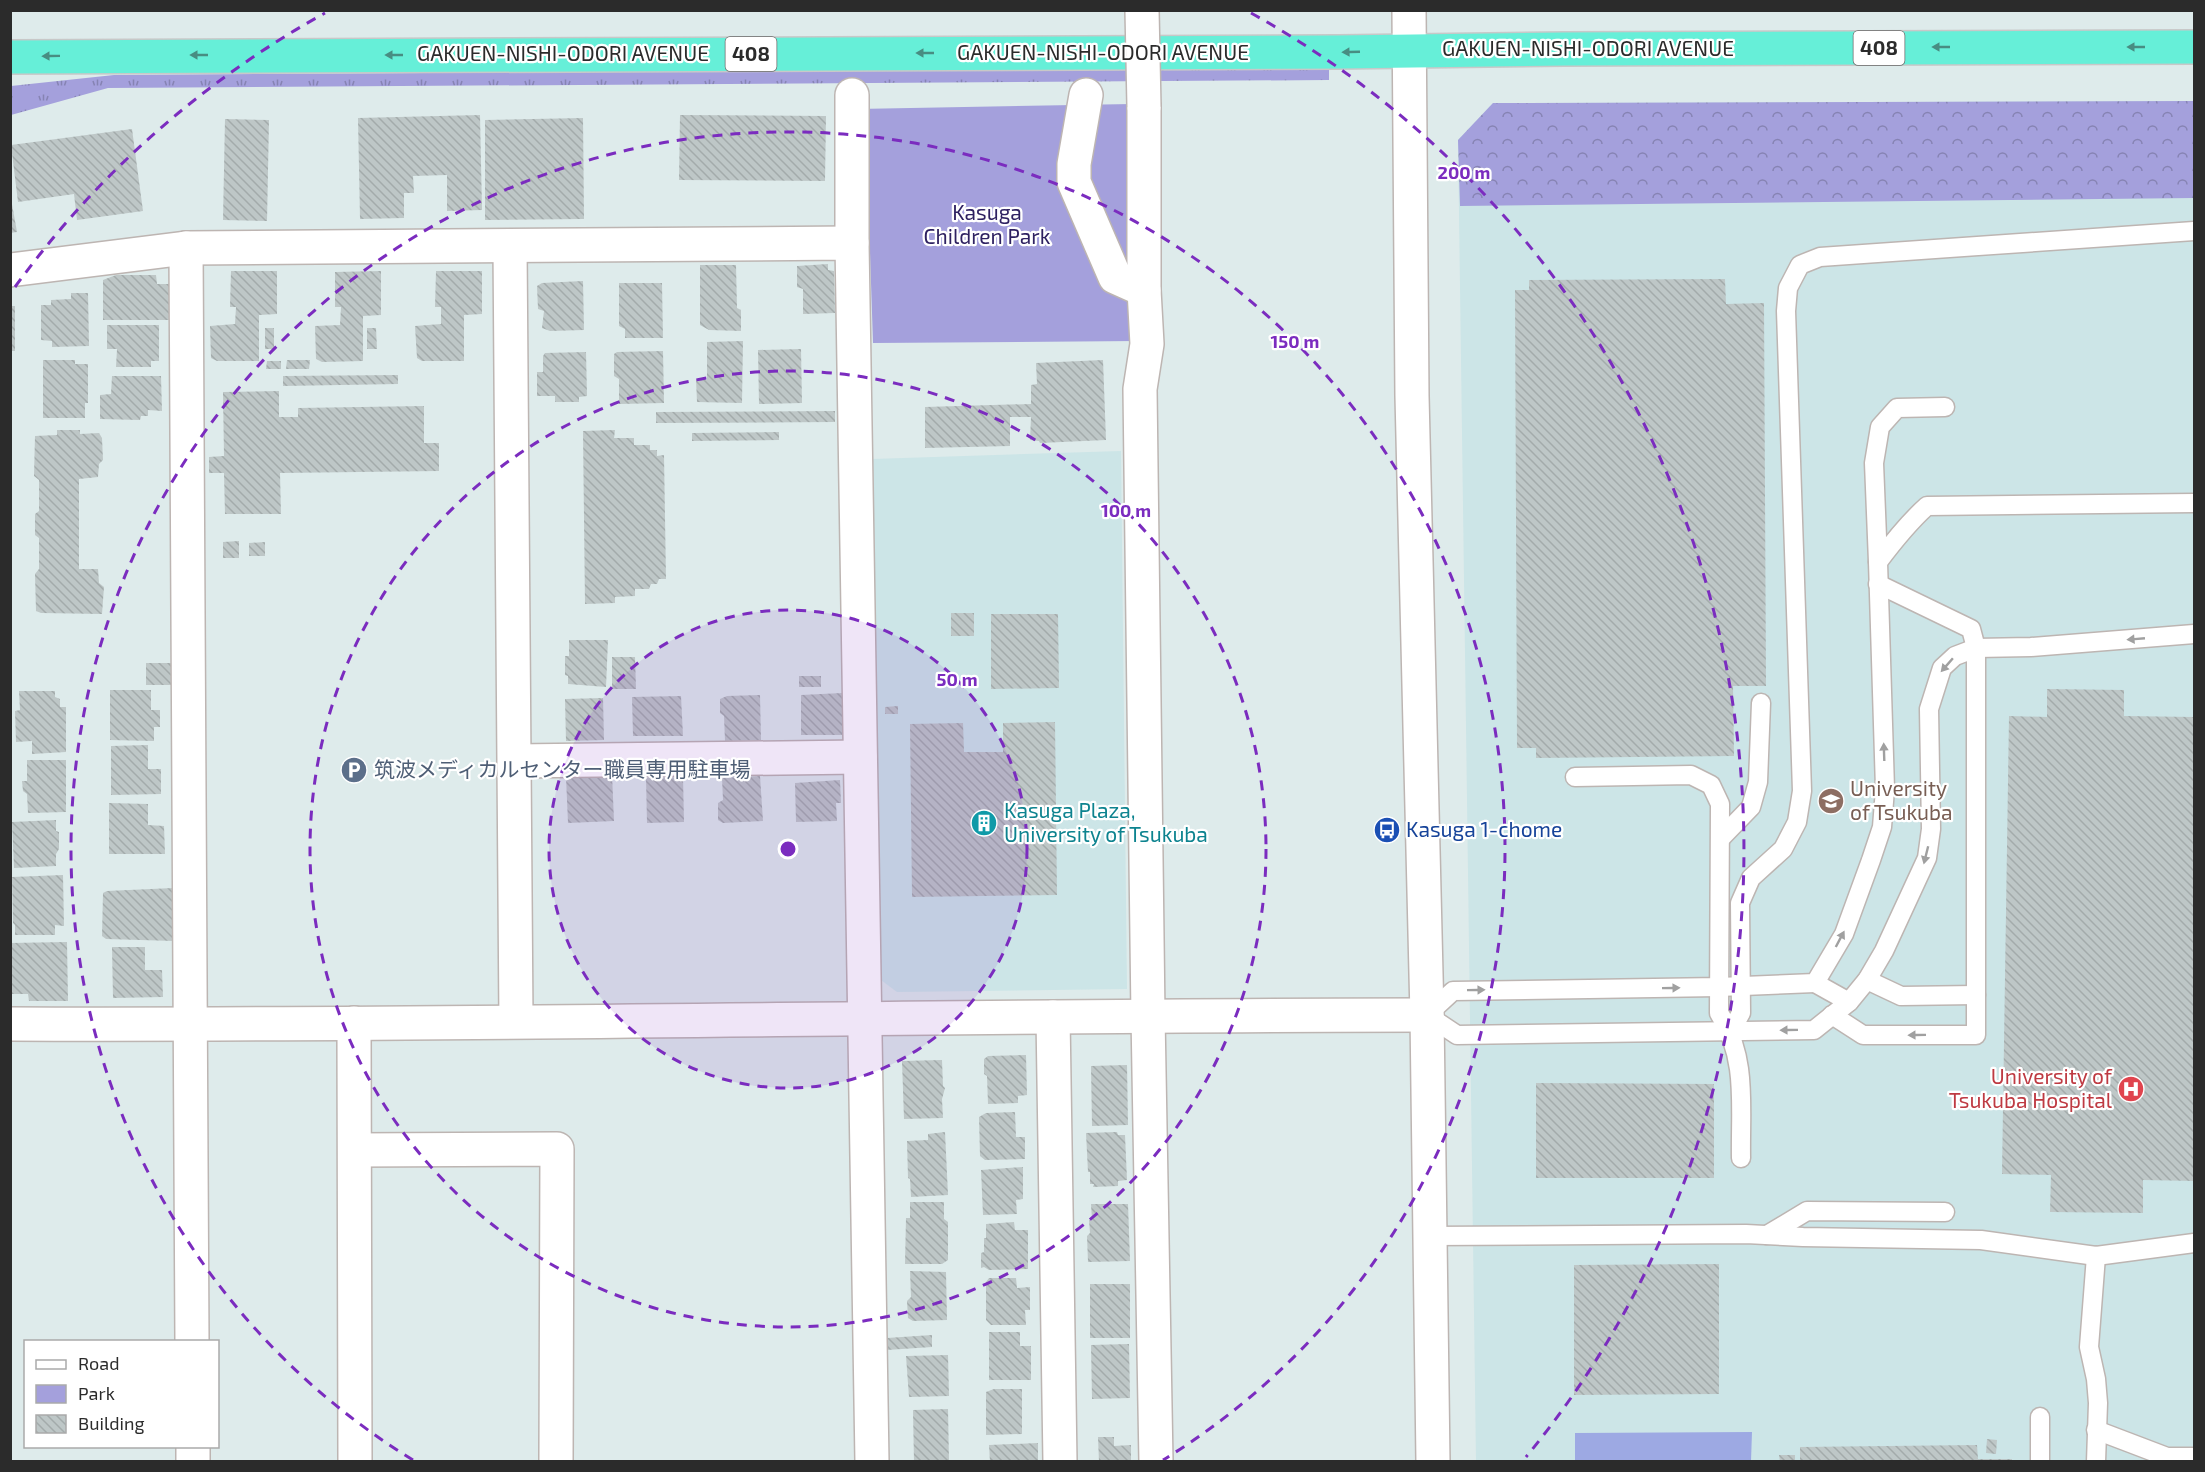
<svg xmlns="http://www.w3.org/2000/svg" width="2205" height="1472" font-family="'Exo 2','Noto Sans JP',sans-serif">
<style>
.education{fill:#cce5e7}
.grass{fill:url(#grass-tufts)}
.forest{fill:url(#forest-crowns)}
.park{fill:#a4a0dc}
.pitch{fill:#9da9e3}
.building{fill:url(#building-back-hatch)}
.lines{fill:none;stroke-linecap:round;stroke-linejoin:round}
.lane-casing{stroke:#bdb5b2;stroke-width:21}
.street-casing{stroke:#bdb5b2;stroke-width:36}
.secondary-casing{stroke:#bdb5b2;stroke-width:36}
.highway-casing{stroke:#c8c8c8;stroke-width:36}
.lane{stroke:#fff;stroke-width:18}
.street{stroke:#fff;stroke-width:33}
.secondary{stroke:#fff;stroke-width:33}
.highway{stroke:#66efd8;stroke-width:33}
.street-bridge-casing{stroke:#bdb5b2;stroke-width:36;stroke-linecap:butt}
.street-bridge{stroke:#fff;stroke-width:33}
.oneway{fill:#488d82}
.oneway2{fill:#a0a0a0}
.ring{fill:none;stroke:#7b2cbf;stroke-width:3;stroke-dasharray:10 8}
.labels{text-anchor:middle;stroke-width:4.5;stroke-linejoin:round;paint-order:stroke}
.shield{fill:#fff;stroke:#6b6b6b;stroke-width:1.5}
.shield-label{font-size:20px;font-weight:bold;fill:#2b2b2b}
.street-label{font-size:21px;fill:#2b2b2b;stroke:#fff}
.park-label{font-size:21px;fill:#2e2161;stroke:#fff}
.service-label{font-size:21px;fill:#4e5e75;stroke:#fff;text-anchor:start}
.education-label{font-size:21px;fill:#785e54;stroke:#fff;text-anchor:start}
.culture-label{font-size:21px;fill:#0d838f;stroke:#fff;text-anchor:start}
.transit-label{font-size:21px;fill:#164399;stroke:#fff;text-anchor:start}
.health-label{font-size:21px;fill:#be3a42;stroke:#fff;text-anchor:end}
.centre{fill:#7b2cbf;stroke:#fff;stroke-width:3}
.ring-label{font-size:18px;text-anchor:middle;font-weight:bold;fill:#7b2cbf;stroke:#fff;stroke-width:4.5;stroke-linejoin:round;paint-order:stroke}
</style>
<defs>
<pattern id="grass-tufts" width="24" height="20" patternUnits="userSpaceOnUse" patternTransform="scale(1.5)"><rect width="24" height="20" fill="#a4a0dc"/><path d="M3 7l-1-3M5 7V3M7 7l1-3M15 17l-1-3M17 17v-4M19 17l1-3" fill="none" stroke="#8683b3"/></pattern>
<pattern id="forest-crowns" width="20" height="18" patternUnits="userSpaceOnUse" patternTransform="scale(1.5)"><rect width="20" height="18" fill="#a4a0dc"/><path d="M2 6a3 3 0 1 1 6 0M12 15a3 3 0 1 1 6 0" fill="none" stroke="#8683b3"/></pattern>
<pattern id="building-back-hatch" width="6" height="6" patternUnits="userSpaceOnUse" patternTransform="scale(1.5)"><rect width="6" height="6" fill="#bec7c7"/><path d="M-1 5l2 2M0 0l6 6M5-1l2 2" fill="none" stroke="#a3abab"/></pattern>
</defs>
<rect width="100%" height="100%" fill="#deebeb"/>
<!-- education -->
<g class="education">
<path d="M2194,101v1360h-718l-18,-1321 35,-37z"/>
<path d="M1121,451l6,538 -230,3 -16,-12 -9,-521z"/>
</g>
<!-- grass -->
<path class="grass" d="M1329,67v13l-1221,8 -97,27v-29l103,-11z"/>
<!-- forest -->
<path class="forest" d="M2194,101v97l-734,8 -2,-66 35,-37z"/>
<!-- park -->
<path class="park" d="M1132,104l5,237 -264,2 -7,-210 -9,-24z"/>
<!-- pitch -->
<path class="pitch" d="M1752,1432l-1,29h-176v-28z"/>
<!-- building -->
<g class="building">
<path d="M480,115l2,95 -35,1v-36l-34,1 1,17h-10v25l-44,1 -2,-101z"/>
<path d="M680,115l146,1 -1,65 -146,-1z"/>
<path d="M583,118l1,101 -99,1v-100z"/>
<path d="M225,119l44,1 -2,101 -44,-1z"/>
<path d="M132,129l11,82 -66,9 -3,-26 -56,8 -7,-57z"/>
<path d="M10,193l7,39 -7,1z"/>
<path d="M828,264v6l6,1 1,42 -32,1v-25l-6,-2v-21z"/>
<path d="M700,265h36l1,43 4,2v21l-32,-1 -9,-5z"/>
<path d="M231,271h46v43l-18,1v46h-42l-6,-3 -1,-32 25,-2 1,-17h-6z"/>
<path d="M381,271v44l-18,1v45l-41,1 -6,-3 -1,-33 25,-1 1,-18h-6v-35z"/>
<path d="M436,271h46v43l-18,1v46h-42l-5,-3 -2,-32 26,-2v-17h-6z"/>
<path d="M116,275h40l1,9h12v36h-66v-40z"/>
<path d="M1725,279l1,25 38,-1 2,383h-33l1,70 -198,2v-10h-19l-2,-458h14v-10z"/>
<path d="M583,281l1,49 -34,1 -8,-3 2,-17 -6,-2 -1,-23 5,-3z"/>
<path d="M619,283h43l1,55h-38v-9l-6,-3z"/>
<path d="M71,293h17l1,53 -37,1v-6l-11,-1v-35h10v-5l20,-1z"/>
<rect x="10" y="306" width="5" height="45"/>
<path d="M107,325h52v36h-8v6h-35l1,-18h-10z"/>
<rect x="265" y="328" width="9" height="21"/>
<path d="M367,328h9l1,21h-10z"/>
<path d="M743,341l-1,62 -45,-1 -1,-23 11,1v-38z"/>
<path d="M801,349l1,54 -43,1 -1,-54z"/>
<path d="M663,351l1,52 -45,1v-25l-5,-3v-22l3,-2z"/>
<path d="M586,352l1,44 -8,1v5h-24v-6h-18v-24h6v-16l2,-3z"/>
<path d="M43,360h32v4h13v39h-3v15h-42z"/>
<path d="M287,360h23l-1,9h-23z"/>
<path d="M1103,360l3,80 -66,3 -1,-2 -9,-1 1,-23h-21v29l-85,2v-41l106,-3v-19l6,-1 -1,-21z"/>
<path d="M267,361h14v8h-15z"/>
<path d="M398,375v9l-115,2v-10z"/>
<path d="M112,376h49l1,35 -14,-1v6h-7l-1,4 -40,-1v-24l11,-1z"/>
<path d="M279,391v26h19v-9l126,-2v37h15v28l-159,2 1,41h-56l-1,-41h-15v-16l15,-1 -1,-64z"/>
<path d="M835,411v11l-179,1v-11z"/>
<path d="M57,430h23v4l19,-1 3,5 1,22 -4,4 -1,13 -19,2v90h19l1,14 5,4 -2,27 -61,-1 -5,-2 -1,-37 4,-5v-31l-4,-3v-21l4,-3v-31l-5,-4 1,-40 22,-1z"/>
<path d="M615,430l-1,8h20v7h16v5h7v6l7,-1 2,124h-7l-2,5h-6l-2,5h-14v7l-20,1v6l-30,1 -2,-173z"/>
<path d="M779,432v8l-87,1v-8z"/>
<path d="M239,541v17h-16v-16z"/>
<path d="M265,542v14h-16v-13z"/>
<rect x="951" y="613" width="23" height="23"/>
<path d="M991,614h67l1,74 -68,1z"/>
<path d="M569,640h39l-2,47 -38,-3v-8l-3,-1v-19h4z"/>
<path d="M612,657h23l1,32h-24z"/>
<path d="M146,663h26l1,22h-27z"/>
<rect x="799" y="676" width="22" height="11"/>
<path d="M2047,689l77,1v26l70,1v464l-51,-1v33l-93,-1 1,-37 -49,-1 7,-458 38,1z"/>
<path d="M110,690h41v20h9v17h-6v14l-44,-1z"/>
<path d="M19,691h36v6l5,2v8h6v45l-34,2v-13l-16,1 -1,-31 5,-1z"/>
<path d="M842,693v42h-41v-40z"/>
<path d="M760,695l1,45 -36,1 -1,-25 -4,-3v-14l7,-3z"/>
<path d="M681,696l2,40h-50l-1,-39z"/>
<path d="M603,698l1,42 -38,1 -1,-42z"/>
<path d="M898,706v8h-13v-7z"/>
<path d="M1055,722l2,173 -145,2 -2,-173 53,-1 1,29h39v-29z"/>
<path d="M148,745v24h13v25l-50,1v-49z"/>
<path d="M27,760h39v52l-38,1 -1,-19 -4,-3 -1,-10h5z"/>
<path d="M612,774l2,47 -46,2 -2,-46z"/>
<path d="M760,776l3,45 -40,2 -5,-3v-17l5,-3 -1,-22z"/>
<path d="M683,777l1,45 -37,1 -1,-45z"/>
<path d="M840,780l1,23h-5l1,18 -41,1 -1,-39z"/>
<path d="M109,803l39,1v21l16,1 1,28h-56z"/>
<path d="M56,820v11l3,1v17l-3,5v12l-42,2 -2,-46z"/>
<path d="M63,875l1,51 -9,-1v10h-40v-10l-2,-2 -1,-46z"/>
<path d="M173,888l1,53 -68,-2 -4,-3 1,-43 4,-2z"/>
<path d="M67,942l1,59h-39l-1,-7h-18v-51z"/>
<path d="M112,947h33v23h17l1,27 -50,1z"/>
<path d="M1026,1055l1,40 -9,1v7l-30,1 -1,-28 -3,-2v-15l4,-3z"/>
<path d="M942,1060l1,26 2,2 -3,11 1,19 -39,1 -2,-58z"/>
<path d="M1127,1065l1,60 -36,1 -1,-60z"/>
<path d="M1536,1083l178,1v94h-178z"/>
<path d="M1015,1112l1,25h9v22l-40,1 -5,-4 -1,-39 7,-4z"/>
<path d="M945,1132l3,63 -37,2 -1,-18 -2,-1 -1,-37 21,-1v-6z"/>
<path d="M1117,1132l1,3h7l2,45 -9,1v5l-25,1 1,-3h-4v-12h-2l-2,-39z"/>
<path d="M1023,1167v32l-7,1 1,14 -34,1 -2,-45z"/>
<path d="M910,1202h34v17l4,3v38l-6,4h-37l1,-46h4z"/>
<path d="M1091,1204h37l2,57 -42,1 -1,-26 3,-3 -1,-13h3z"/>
<path d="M1014,1222l1,8h13v39l-39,1 -5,-3 -3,1v-15l3,-1v-14h2v-14z"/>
<path d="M1719,1264v130l-145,1v-130z"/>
<path d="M910,1271l36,1 1,48 -34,1 -5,-3 -1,-17 4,-4z"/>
<path d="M989,1278h27l1,10 13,-1v23h-5l1,15h-35l-5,-5v-38z"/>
<rect x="1090" y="1284" width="40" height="54"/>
<path d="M989,1332h31v14h11v34h-42z"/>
<path d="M932,1335v12l-45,3v-12z"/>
<path d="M1129,1344l1,54 -38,1 -1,-54z"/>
<path d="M948,1355l1,41 -40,1 -3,-41z"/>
<path d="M994,1389h28v45l-36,1v-43z"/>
<path d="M948,1409l1,53h-35l-1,-52z"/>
<path d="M1098,1437h16v9l17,-1v17h-32z"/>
<path d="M1987,1439l10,1 -1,14 -10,-1z"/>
<path d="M1038,1443v19h-48l-1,-17z"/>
<path d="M1977,1445l1,14h34v3h-212v-15z"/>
<path d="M1779,1455h16v7h-15z"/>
</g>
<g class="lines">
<defs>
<g id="lane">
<path d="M2194,503l-267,3c-19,17 -34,36 -49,56l7,227 -3,38 -11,33 -27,74 -29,49 -96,4 -266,4 -26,24 30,20 357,-5 35,-28 18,-22 17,-29 43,-93 4,-29 -2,-120 13,-41 13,-12 21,-8 55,-1 163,-13"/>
<path d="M1878,562l-4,-99 6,-36 17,-19 48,-1"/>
<path d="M1575,777l116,-2 20,10 9,19 -1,209c29,45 21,94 22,145"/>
<path d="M1721,838l30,-31 7,-25 3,-79"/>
<path d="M1867,980l34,16 75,-1"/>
<path d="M1815,983l34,19"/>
<path d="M1832,1015l31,20h113v-387l-5,-19 -93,-45"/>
<path d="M1731,1031l10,-18 -1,-110 11,-25 32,-29 14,-27 5,-31 -16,-480 2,-23 12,-23 20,-8 374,-26"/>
<path d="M1767,1235l40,-24 138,1"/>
<path d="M1430,1236l316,-2 57,3 178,3 115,16 98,-13"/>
<path d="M2040,1417v45"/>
<path d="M2096,1430l71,27h27"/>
<path d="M2096,1462l2,-59 -2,-24 -7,-32 7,-91"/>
</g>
<g id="street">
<path d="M1086,95l-12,69v18l41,95 29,13"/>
<path d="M1144,107v183l3,54 -7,45 8,627 8,446"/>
<path d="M852,243v-148"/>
<path d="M510,246l6,775"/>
<path d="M186,248l6,1094"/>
<path d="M10,270l176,-22 666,-5 20,1219"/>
<path d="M515,761l345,-4"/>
<path d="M1053,1017l7,445"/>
<path d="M354,1023l1,439"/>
<path d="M10,1024c473,2 945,-9 1417,-9"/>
<path d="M355,1150l202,-1 -1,313"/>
<path d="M193,1446v16"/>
</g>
<path id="secondary" d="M1409,10l3,386 15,619 6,447"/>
<path id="highway" d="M10,57l1328,-5 226,-3 630,-2"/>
</defs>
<!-- lane casing -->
<use href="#lane" class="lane-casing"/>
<!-- street casing -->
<use href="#street" class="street-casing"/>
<!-- secondary casing -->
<use href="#secondary" class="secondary-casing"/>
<!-- highway casing -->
<use href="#highway" class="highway-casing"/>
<!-- lane -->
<use href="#lane" class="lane"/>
<!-- street -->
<use href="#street" class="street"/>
<!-- secondary -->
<use href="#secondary" class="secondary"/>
<!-- highway -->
<use href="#highway" class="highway"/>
<defs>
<path id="street-bridge" d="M1142,10l2,97"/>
</defs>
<!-- street-bridge casing -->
<use href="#street-bridge" class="street-bridge-casing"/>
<!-- street-bridge -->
<use href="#street-bridge" class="street-bridge"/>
</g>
<!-- one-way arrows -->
<defs><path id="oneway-solid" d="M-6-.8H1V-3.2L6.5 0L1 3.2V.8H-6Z" transform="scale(1.5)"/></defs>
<g class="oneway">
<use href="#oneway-solid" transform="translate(1941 47) rotate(180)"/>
<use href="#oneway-solid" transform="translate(2136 47) rotate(180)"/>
<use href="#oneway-solid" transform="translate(1351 52) rotate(178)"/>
<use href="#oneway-solid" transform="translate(925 53) rotate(180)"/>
<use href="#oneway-solid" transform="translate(199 55) rotate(180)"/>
<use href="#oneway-solid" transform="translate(394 55) rotate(180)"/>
<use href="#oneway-solid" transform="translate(51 56) rotate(179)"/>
</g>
<g class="oneway2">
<use href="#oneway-solid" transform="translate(2136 639) rotate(175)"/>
<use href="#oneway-solid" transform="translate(1947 665) rotate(131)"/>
<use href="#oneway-solid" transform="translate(1884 752) rotate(-92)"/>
<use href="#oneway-solid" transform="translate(1926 855) rotate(104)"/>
<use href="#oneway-solid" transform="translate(1840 939) rotate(-62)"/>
<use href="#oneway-solid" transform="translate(1671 988) rotate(-1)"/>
<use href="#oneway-solid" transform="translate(1476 990) rotate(-1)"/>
<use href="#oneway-solid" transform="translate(1789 1030) rotate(179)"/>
<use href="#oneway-solid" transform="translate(1917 1035) rotate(179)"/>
</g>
<!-- distance rings -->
<circle cx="788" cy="849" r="239" fill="#7b2cbf" fill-opacity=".12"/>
<g class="ring">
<circle cx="788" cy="849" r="239"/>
<circle cx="788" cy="849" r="478"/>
<path d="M413 1460A717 717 0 1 1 1163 1460"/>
<path d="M15 287A956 956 0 0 1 325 13M1251 13A956 956 0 0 1 1526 1457"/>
</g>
<!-- icons -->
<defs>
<symbol id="parking-disc" viewBox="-11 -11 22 22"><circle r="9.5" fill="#5c6f8a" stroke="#fff"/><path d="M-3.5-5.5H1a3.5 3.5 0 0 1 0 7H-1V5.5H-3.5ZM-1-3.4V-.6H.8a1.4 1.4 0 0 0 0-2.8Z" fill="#fff"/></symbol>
<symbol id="university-disc" viewBox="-11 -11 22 22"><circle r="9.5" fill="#8d6e63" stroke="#fff"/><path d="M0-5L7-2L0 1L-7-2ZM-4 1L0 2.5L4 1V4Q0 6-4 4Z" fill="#fff"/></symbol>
<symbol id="building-disc" viewBox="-11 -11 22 22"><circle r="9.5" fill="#0f9aa8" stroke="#fff"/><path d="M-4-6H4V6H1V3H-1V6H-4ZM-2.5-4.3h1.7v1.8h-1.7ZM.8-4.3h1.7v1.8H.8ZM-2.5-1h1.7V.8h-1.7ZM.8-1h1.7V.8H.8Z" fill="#fff"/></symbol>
<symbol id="bus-disc" viewBox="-11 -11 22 22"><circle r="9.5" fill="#1a4fb4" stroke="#fff"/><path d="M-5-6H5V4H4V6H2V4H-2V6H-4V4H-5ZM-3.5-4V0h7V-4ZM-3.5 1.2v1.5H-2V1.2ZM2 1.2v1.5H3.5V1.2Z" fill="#fff"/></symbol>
<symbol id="hospital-disc" viewBox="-11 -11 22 22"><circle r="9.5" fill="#e0444e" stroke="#fff"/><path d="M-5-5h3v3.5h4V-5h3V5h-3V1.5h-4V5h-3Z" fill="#fff"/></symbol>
</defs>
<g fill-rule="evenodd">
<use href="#parking-disc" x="339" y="755" width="30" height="30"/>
<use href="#university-disc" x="1816" y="786" width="30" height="30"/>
<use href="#building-disc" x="969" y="808" width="30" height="30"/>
<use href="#bus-disc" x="1372" y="815" width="30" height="30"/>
<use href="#hospital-disc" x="2116" y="1074" width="30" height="30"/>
</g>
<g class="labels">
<!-- shield labels -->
<g class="shield">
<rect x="1853.5" y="31" width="51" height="34" rx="4.5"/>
<rect x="725.5" y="37" width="51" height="34" rx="4.5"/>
</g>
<g class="shield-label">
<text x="1879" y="55">408</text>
<text x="751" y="61">408</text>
</g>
<!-- street labels -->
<g class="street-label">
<text x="1588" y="56">GAKUEN-NISHI-ODORI AVENUE</text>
<text x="1103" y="60">GAKUEN-NISHI-ODORI AVENUE</text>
<text x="563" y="61">GAKUEN-NISHI-ODORI AVENUE</text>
</g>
<!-- park labels -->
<g class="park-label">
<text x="987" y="220">Kasuga<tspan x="987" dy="24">Children Park</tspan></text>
</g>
<!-- service labels -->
<g class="service-label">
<text x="374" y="777">筑波メディカルセンター職員専用駐車場</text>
</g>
<!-- education labels -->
<g class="education-label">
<text x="1850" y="796">University<tspan x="1850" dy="24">of Tsukuba</tspan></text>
</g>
<!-- culture labels -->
<g class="culture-label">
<text x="1004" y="818">Kasuga Plaza,<tspan x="1004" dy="24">University of Tsukuba</tspan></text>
</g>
<!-- transit labels -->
<g class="transit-label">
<text x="1406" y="837">Kasuga 1-chome</text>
</g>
<!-- health labels -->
<g class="health-label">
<text x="2112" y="1084">University of<tspan x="2112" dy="24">Tsukuba Hospital</tspan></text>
</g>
</g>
<circle cx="788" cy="849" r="9" class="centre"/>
<g class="ring-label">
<text x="1464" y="179">200 m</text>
<text x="1295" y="348">150 m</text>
<text x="1126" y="517">100 m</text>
<text x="957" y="686">50 m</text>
</g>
<!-- border -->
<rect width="2205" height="1472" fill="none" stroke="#2b2b2b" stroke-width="24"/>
<!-- legend -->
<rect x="24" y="1340" width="195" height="108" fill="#ffffff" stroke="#aaaaaa" stroke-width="1.5"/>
<rect x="36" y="1360" width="30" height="9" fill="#ffffff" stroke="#aaaaaa" stroke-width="1.5"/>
<text x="78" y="1370" font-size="18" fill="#2b2b2b">Road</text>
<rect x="36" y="1385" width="30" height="18" fill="#a4a0dc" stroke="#aaaaaa" stroke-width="1.5"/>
<text x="78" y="1400" font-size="18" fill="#2b2b2b">Park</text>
<rect x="36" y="1415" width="30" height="18" fill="url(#building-back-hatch)" stroke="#aaaaaa" stroke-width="1.5"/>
<text x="78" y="1430" font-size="18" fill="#2b2b2b">Building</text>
</svg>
